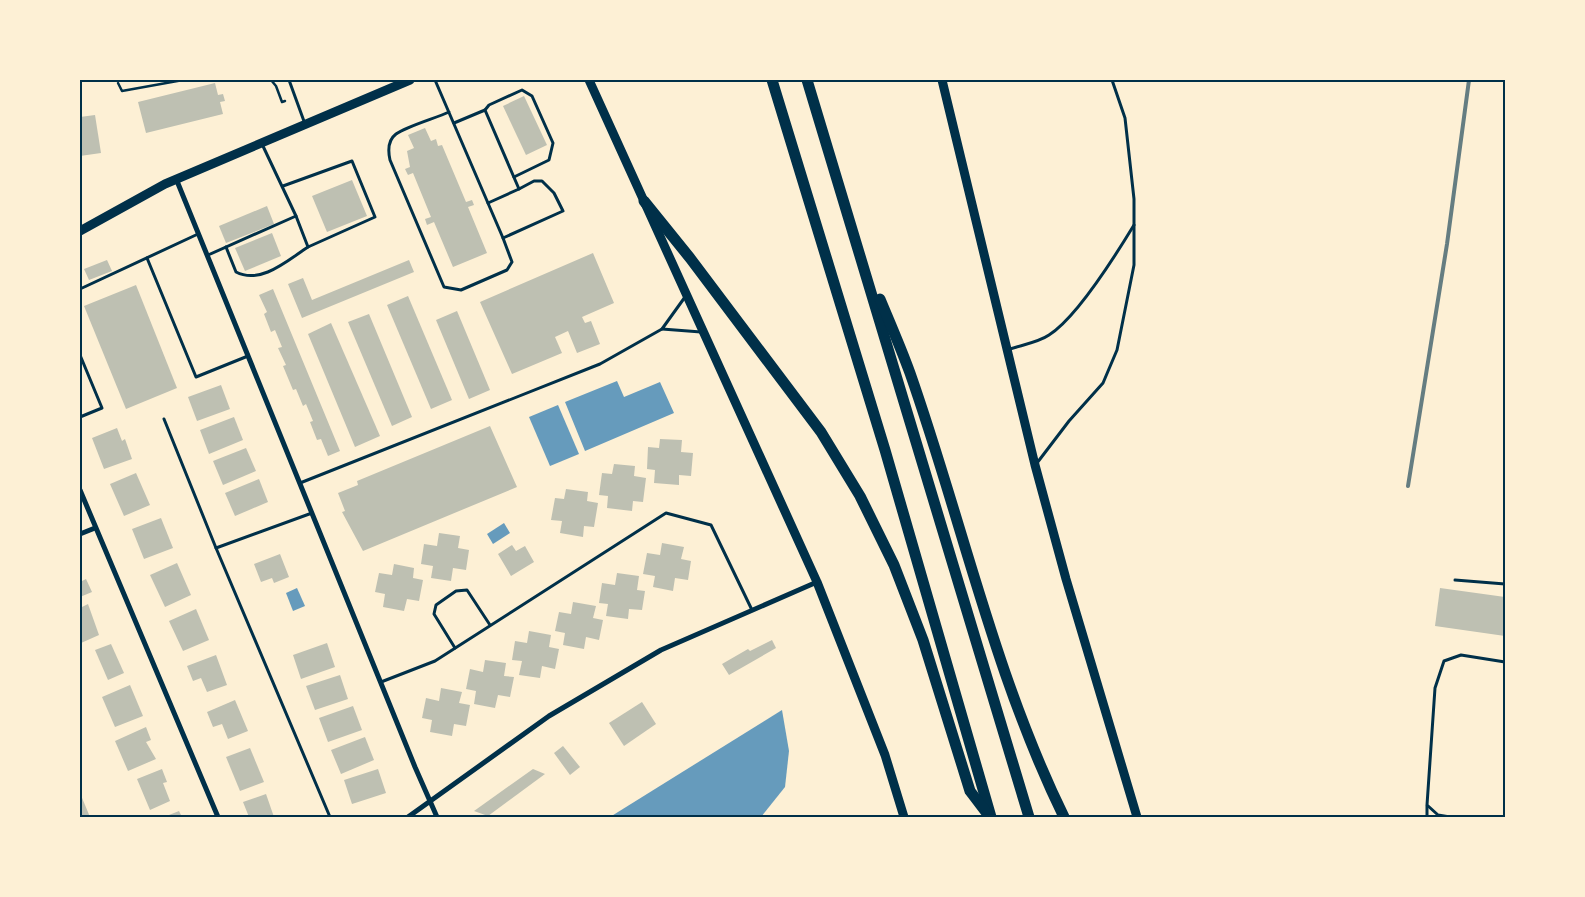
<svg xmlns="http://www.w3.org/2000/svg" width="1585" height="897" font-family="'Space Grotesk',sans-serif">
<style>
.water{fill:#669bbc}
.building{fill:#bec0b2}
.lines{fill:none;stroke-linecap:round;stroke-linejoin:round}
.path{stroke:#003049;stroke-width:2.5}
.service{stroke:#003049;stroke-width:3}
.minor{stroke:#003049;stroke-width:5}
.secondary{stroke:#003049;stroke-width:9}
.motorway{stroke:#003049;stroke-width:11}
.rail{stroke:#657d81;stroke-width:4}
.neatline{fill:none;stroke:#003049;stroke-width:2}
</style>
<rect width="100%" height="100%" fill="#fdf0d5"/>
<!-- water -->
<g class="water">
<path d="M617,381l7,16 36,-15 14,31 -89,38 -20,-49z"/>
<path d="M558,405l21,49 -29,12 -21,-49z"/>
<path d="M504,523l6,10 -17,11 -6,-10z"/>
<path d="M297,588l8,18 -12,5 -7,-18z"/>
<path d="M782,710l7,41 -4,36 -24,30h-151z"/>
</g>
<!-- building -->
<g class="building">
<path d="M215,83l3,12 5,-1 2,7 -5,1 3,12 -77,19 -8,-31z"/>
<path d="M524,96l23,49 -21,10 -23,-49z"/>
<path d="M95,115l6,38 -21,3v-39z"/>
<path d="M425,128l6,13 5,-2 2,7 4,-1 24,57 6,-2 2,5 -6,2 19,46 -34,14 -19,-45 -7,3 -2,-6 6,-2 -18,-44 -5,2 -3,-6 5,-2 -3,-16 7,-3 -6,-13z"/>
<path d="M352,180l15,36 -40,16 -15,-36z"/>
<path d="M267,206l7,18 -48,19 -7,-17z"/>
<path d="M272,233l9,23 -36,15 -10,-23z"/>
<path d="M593,253l21,50 -32,14 3,6 6,-2 9,23 -23,9 -9,-22 -13,6 7,16 -50,21 -32,-72z"/>
<path d="M107,260l5,11 -23,9 -5,-11z"/>
<path d="M409,260l5,12 -112,46 -14,-34 15,-6 9,22z"/>
<path d="M136,285l41,103 -51,21 -42,-103z"/>
<path d="M273,289l67,162 -12,5 -7,-17 -4,1 -7,-18 3,-1 -7,-17 -3,2 -7,-17 -3,1 -10,-24 3,-1 -8,-17 4,-1 -7,-17 -4,2 -7,-18 3,-2 -8,-17z"/>
<path d="M408,296l44,104 -21,9 -44,-104z"/>
<path d="M457,311l33,79 -21,9 -33,-79z"/>
<path d="M369,314l43,103 -20,9 -44,-104z"/>
<path d="M331,323l49,113 -25,11 -47,-113z"/>
<path d="M221,385l9,24 -33,12 -9,-24z"/>
<path d="M234,417l9,23 -34,14 -9,-24z"/>
<path d="M490,426l27,61 -154,64 -21,-39 3,-1 -7,-18 20,-8 -1,-4z"/>
<path d="M117,428l5,13 3,-2 7,20 -28,10 -12,-31z"/>
<path d="M660,439l22,1 -1,12 12,1 -2,23 -12,-1v10l-25,-2 1,-13 -8,-1 1,-22 11,1z"/>
<path d="M246,448l10,23 -33,14 -10,-24z"/>
<path d="M614,464l21,2 -1,10 12,2 -3,24 -10,-1 -1,10 -25,-3 1,-12 -9,-1 3,-22 10,1z"/>
<path d="M136,473l14,32 -26,11 -14,-32z"/>
<path d="M259,479l9,23 -33,14 -10,-23z"/>
<path d="M566,489l22,3 -1,9 11,2 -4,24 -10,-1 -1,11 -23,-4 2,-12 -11,-1 4,-22 9,1z"/>
<path d="M161,518l12,30 -29,11 -12,-30z"/>
<path d="M439,533l21,3 -2,12 11,2 -3,20 -13,-2 -2,13 -20,-3 2,-12 -12,-2 3,-20 13,2z"/>
<path d="M662,543l22,4 -3,12 10,2 -3,19 -13,-2 -2,13 -20,-4 2,-11 -12,-2 4,-21 13,2z"/>
<path d="M512,545l4,6 9,-5 9,16 -23,14 -13,-22z"/>
<path d="M280,554l9,23 -15,6 -2,-5 -11,4 -7,-18z"/>
<path d="M177,563l14,32 -26,12 -15,-32z"/>
<path d="M394,564l20,4 -1,10 10,2 -4,21 -12,-2 -3,12 -21,-4 2,-13 -10,-2 4,-19 13,2z"/>
<path d="M617,573l22,3 -2,14 8,1 -3,19 -13,-1 -1,10 -22,-3 2,-12 -9,-1 3,-20 13,2z"/>
<path d="M86,579l6,13 -12,5v-15z"/>
<path d="M1440,588l65,9v39l-70,-10z"/>
<path d="M573,602l23,4 -3,12 10,2 -4,20 -13,-3 -2,12 -21,-4 2,-12 -10,-2 4,-19 12,2z"/>
<path d="M88,604l11,31 -18,8 -1,-35z"/>
<path d="M196,609l13,31 -26,11 -14,-30z"/>
<path d="M529,631l22,4 -2,12 10,2 -4,20 -13,-3 -2,12 -21,-3 3,-14 -10,-1 3,-19 12,2z"/>
<path d="M772,640l4,8 -47,27 -7,-11 26,-15 2,2z"/>
<path d="M327,643l8,24 -34,12 -8,-24z"/>
<path d="M111,644l13,29 -16,7 -13,-30z"/>
<path d="M216,655l11,30 -20,7 -6,-14 -8,3 -6,-15z"/>
<path d="M485,660l21,3 -2,13 10,1 -4,20 -12,-2 -3,13 -21,-4 2,-13 -10,-2 4,-20 13,3z"/>
<path d="M340,675l8,24 -33,11 -9,-24z"/>
<path d="M130,685l13,31 -28,11 -13,-30z"/>
<path d="M441,688l21,4 -3,11 11,2 -4,21 -12,-2 -2,12 -22,-4 2,-12 -10,-2 4,-20 13,3z"/>
<path d="M235,700l13,31 -20,8 -6,-15 -9,3 -6,-15z"/>
<path d="M642,702l14,22 -32,22 -15,-23z"/>
<path d="M353,706l9,24 -34,12 -9,-24z"/>
<path d="M146,727l5,13 -5,2 10,17 -28,12 -13,-30z"/>
<path d="M365,737l9,23 -33,14 -10,-24z"/>
<path d="M563,746l17,21 -10,8 -16,-22z"/>
<path d="M250,748l14,34 -24,9 -14,-34z"/>
<path d="M162,769l5,13 -4,1 7,18 -20,9 -13,-31z"/>
<path d="M378,769l8,24 -34,11 -8,-24z"/>
<path d="M533,769l12,5 -57,42 -14,-5z"/>
<path d="M80,793l10,24h-10z"/>
<path d="M266,794l8,23h-25l-6,-15z"/>
<path d="M179,811l3,6h-18z"/>
</g>
<g class="lines">
<!-- path -->
<g class="path">
<path d="M271,80l5,6 6,16 3,-1"/>
<path d="M118,83l4,8 61,-11"/>
</g>
<!-- service -->
<g class="service">
<path d="M289,80l16,44"/>
<path d="M435,80l68,158 9,24 -5,8 -46,20 -17,-3 -54,-127c-2,-9 -2,-20 6,-26 11,-8 40,-16 53,-22"/>
<path d="M485,110l4,-5 33,-15 10,6 21,47 -4,17 -35,17"/>
<path d="M454,123l31,-13 34,79 -31,14"/>
<path d="M283,186l69,-25 23,56 -67,30 -12,-31"/>
<path d="M503,238l60,-27 -9,-18 -12,-12h-8l-15,8"/>
<path d="M226,247l10,25c25,13 52,-12 72,-25"/>
<path d="M208,255l88,-39 -34,-72"/>
<path d="M147,258l49,119 52,-21"/>
<path d="M80,289l118,-55"/>
<path d="M685,297l-23,32 39,3"/>
<path d="M1010,349c12,-4 29,-7 39,-14 27,-17 68,-82 85,-110"/>
<path d="M80,355l22,53 -22,9"/>
<path d="M164,419l52,129 96,-35"/>
<path d="M1037,463l32,-42 34,-38 14,-33 17,-85v-66l-9,-81 -13,-38"/>
<path d="M300,483l300,-119 62,-35"/>
<path d="M216,548l114,269"/>
<path d="M1455,580l50,4"/>
<path d="M455,648l-21,-34 2,-9 20,-14 11,-1 23,35"/>
<path d="M381,682l54,-21 231,-148 45,12 41,85"/>
<path d="M1427,806v11"/>
<path d="M1450,817l-12,-2 -11,-10 8,-117 9,-27 17,-6 44,7"/>
</g>
<!-- minor -->
<g class="minor">
<path d="M177,181l238,586 22,50"/>
<path d="M80,490l138,327"/>
<path d="M80,534l15,-6"/>
<path d="M408,817l141,-101 112,-66 156,-68"/>
</g>
<!-- secondary -->
<g class="secondary">
<path d="M589,80l228,502 68,173 19,62"/>
<path d="M942,80l93,385 31,114 71,238"/>
<path d="M80,231l85,-47 245,-104"/>
</g>
<!-- motorway -->
<g class="motorway">
<path d="M772,80l113,370 106,367"/>
<path d="M807,80l222,737"/>
<path d="M644,201l46,57 131,174 39,64 34,69 29,75 47,151 19,25"/>
<path d="M880,299c10,24 21,49 30,74 52,148 84,301 154,444"/>
</g>
<!-- rail -->
<path class="rail" d="M1408,486l39,-242 22,-164"/>
</g>
<!-- border -->
<rect width="1585" height="897" fill="none" stroke="#fdf0d5" stroke-width="162"/>
<rect x="81" y="81" width="1423" height="735" class="neatline"/>
</svg>
